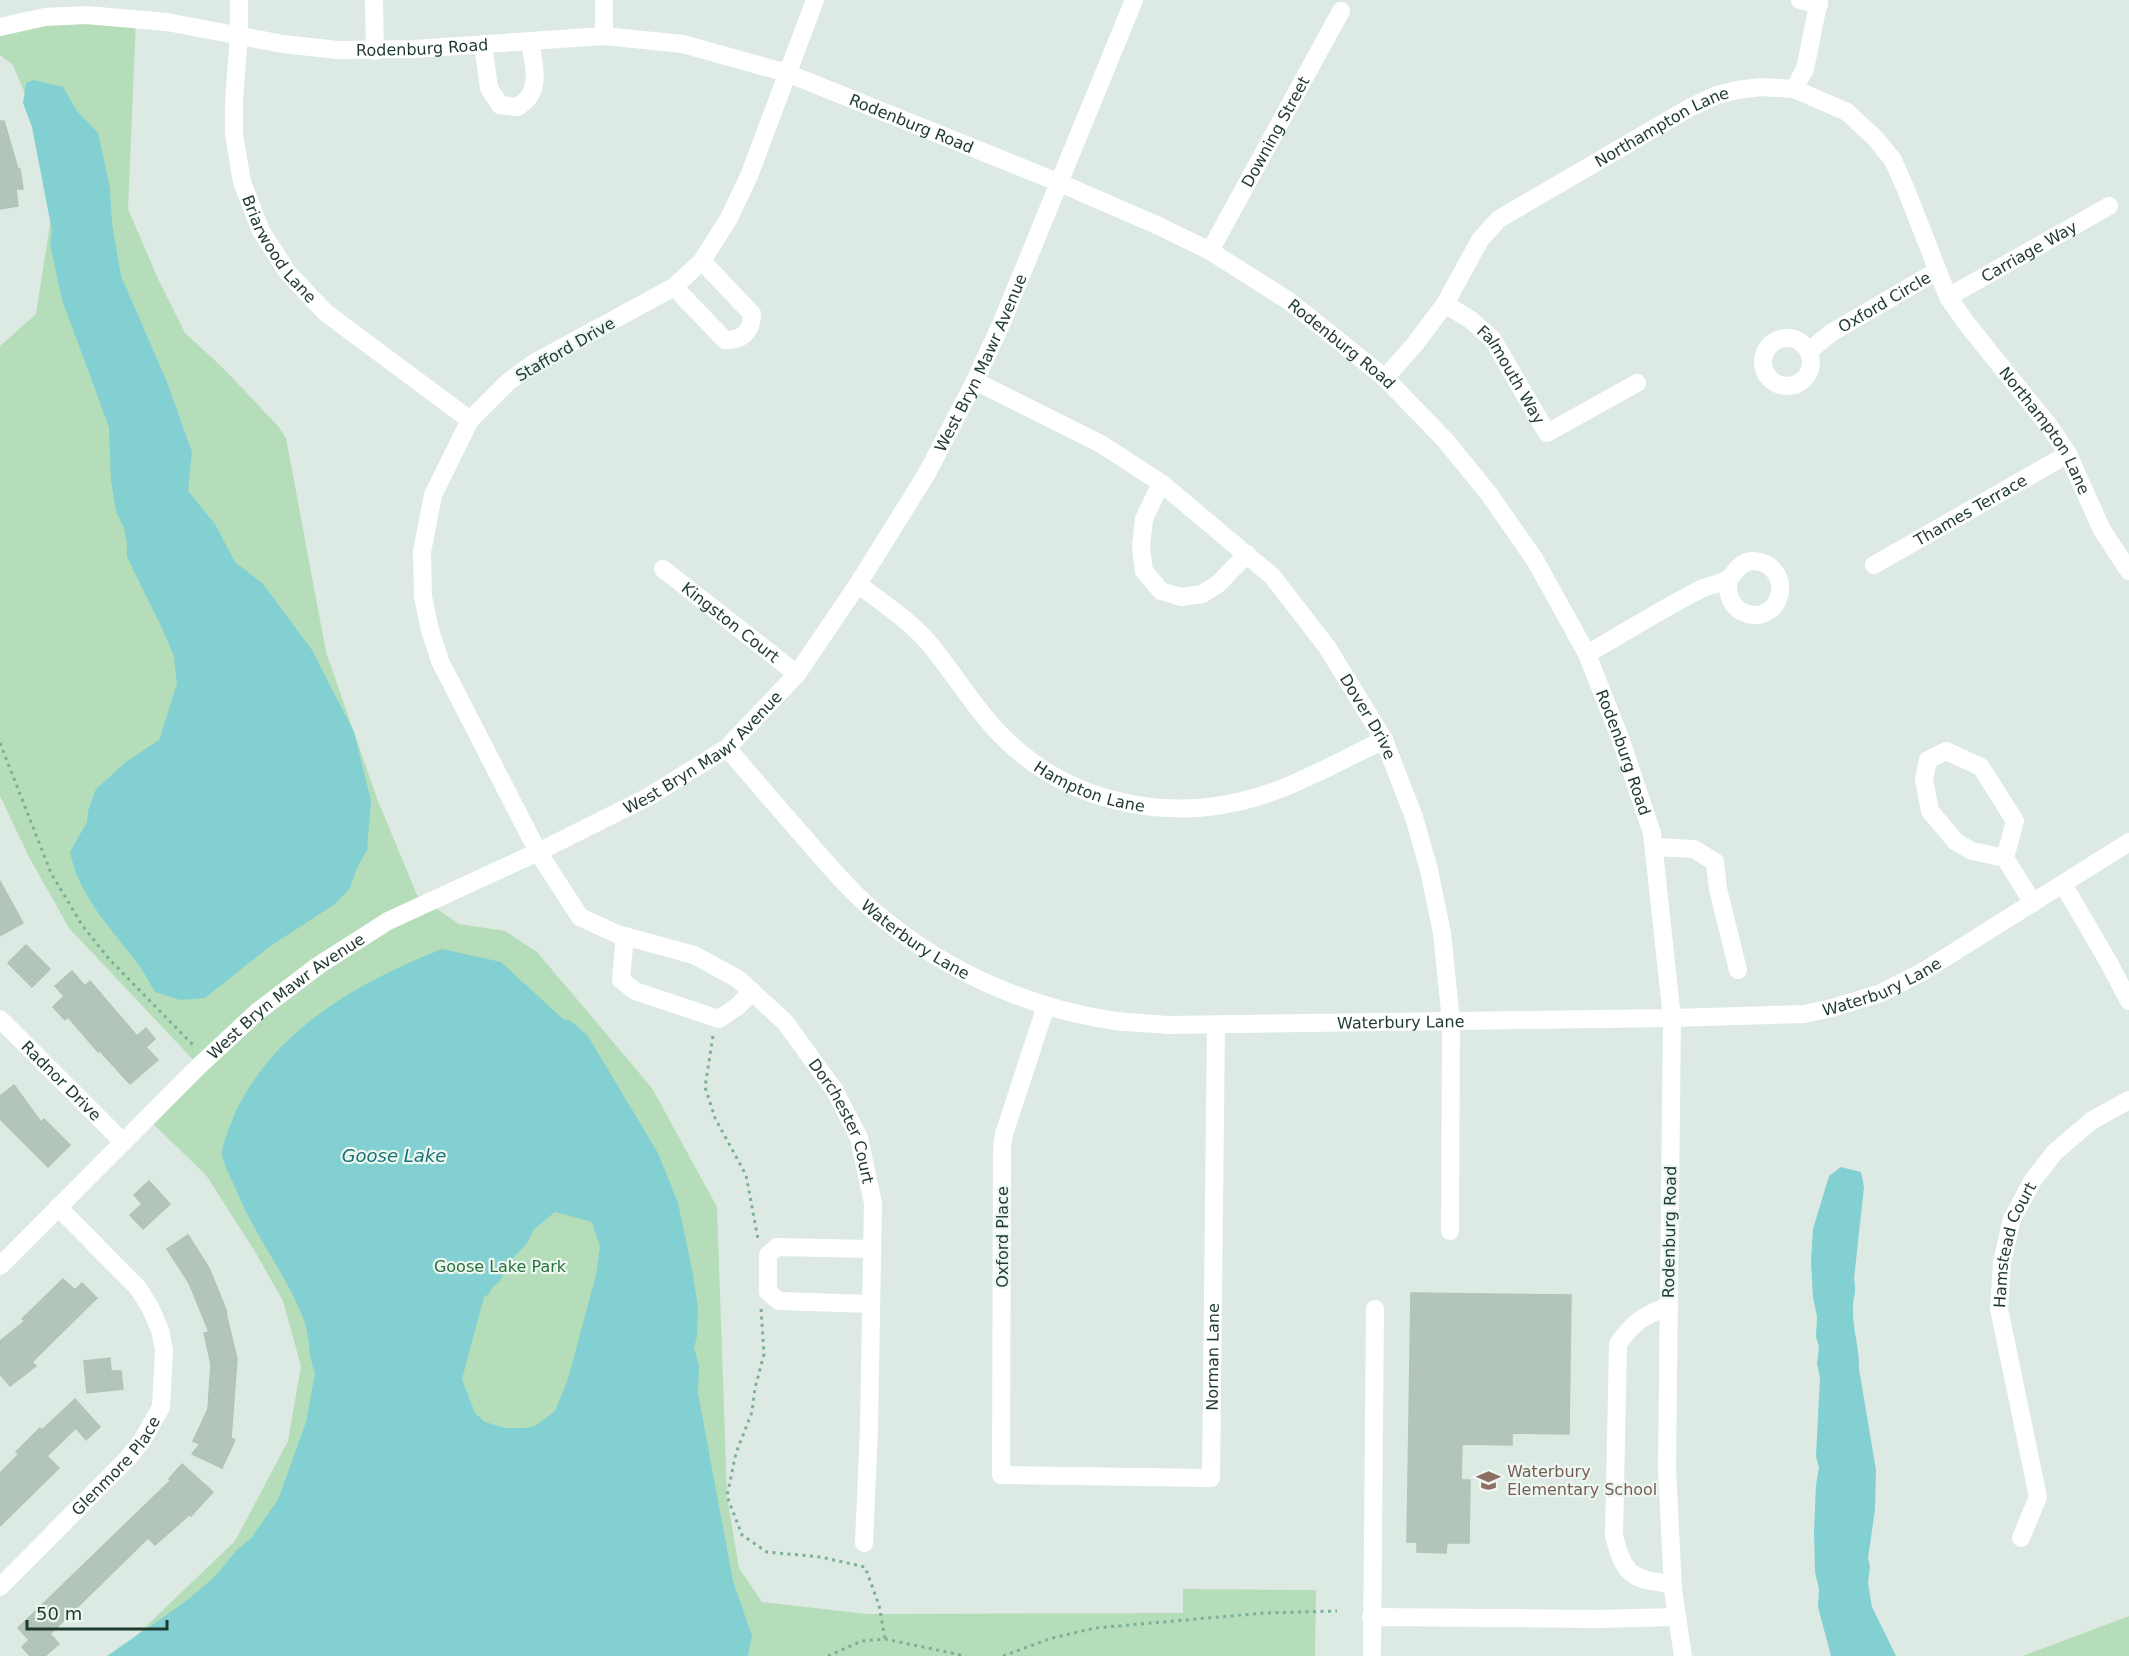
<svg xmlns="http://www.w3.org/2000/svg" width="2129" height="1656" font-family="'DejaVu Sans',sans-serif">
<style>
.green{fill:#b5ddba}
.water{fill:#82d0d2;fill-rule:evenodd}
.building{fill:#b3c5bb;stroke:#b0c4b9;stroke-width:1.5}
.lines{fill:none;stroke-linecap:round;stroke-linejoin:round}
.path{stroke:#7caf99;stroke-width:3;stroke-dasharray:3 4.5;stroke-linecap:butt}
.minor{stroke:#fff;stroke-width:18}
.labels{text-anchor:middle;stroke-width:4.5;stroke-linejoin:round;paint-order:stroke}
.street-label{font-size:16px;fill:#1e3a2f;stroke:#edf7f1}
.park-label{font-size:16px;fill:#27723b;stroke:#edf7f1}
.education-label{font-size:16px;fill:#785e54;stroke:#edf7f1;text-anchor:start}
.water-label{font-size:18px;font-style:italic;fill:#177377;stroke:#edf7f1}
</style>
<rect width="100%" height="100%" fill="#ddeae3"/>
<!-- green -->
<g class="green">
<path d="M136,18l-8,191 30,70 27,54 38,35 55,58 8,12 40,214 52,149 39,94 42,29 46,7 32,21 115,136 65,119 10,289 12,72 23,34 105,12 316,-1v-24l133,1 -1,66h-1200l120,-115 53,-100 13,-75 -18,-65 -29,-51 -48,-75 -59,-57 52,-52 -130,-138 -40,-71 -29,-61v-450l36,-32 18,-116 -8,-55 -33,-78 -13,-10v-28z"/>
<path d="M2129,1616v40h-106z"/>
</g>
<!-- water -->
<g class="water">
<path d="M34,80l29,7 14,24 21,22 12,55 2,35 9,53 46,106 25,70 -4,39 27,33 20,38 28,22 49,66 42,82 17,69 -4,49 -10,18 -7,20 -15,16 -66,43 -64,51 -25,2 -25,-8c-6,-10 -12,-22 -20,-32 -26,-34 -56,-64 -65,-108l17,-30 1,-11 8,-22 31,-28 32,-21 18,-56 -3,-28 -13,-30 -34,-69v-14l-3,-15 -8,-17 -5,-30 -2,-54 -47,-127 -12,-56 2,-13 -20,-104 -9,-24 3,-20z"/>
<path d="M442,949l59,13 62,57 8,2 17,15 70,117 20,50 15,71 5,34 -1,28 -3,12 5,17 -1,28 35,188 19,55 -4,20h-641c35,-25 74,-48 106,-78 9,-8 15,-19 24,-28 5,-5 13,-9 17,-16 8,-11 15,-23 24,-34l28,-78 9,-49c-7,-17 -5,-36 -11,-53 -18,-47 -51,-86 -69,-133 -4,-9 -12,-23 -13,-33 0,-11 10,-33 14,-43 40,-83 124,-130 206,-162zM555,1212l37,10 8,25 -4,28 -28,104 -13,32 -20,15 -10,2h-20l-20,-6 -10,-9 -13,-34 22,-82 5,-3 3,-6 9,-8 7,-16 20,-22 5,-12z"/>
<path d="M1841,1167l20,5 3,15 -10,92c3,16 -1,15 -1,28 -1,21 7,42 6,62l17,101 -1,40 -7,48 2,8 -2,17 4,24 24,49h-65l-13,-49 1,-18 -4,-17 -1,-39 2,-48 3,-17 -3,-12 4,-79 -3,-13 2,-18 -3,-9 1,-20 -4,-20 -2,-35 2,-33 16,-53z"/>
</g>
<!-- building -->
<g class="building">
<path d="M0,121h4l14,48h2l3,20h-7l2,17 -18,3z"/>
<path d="M0,881l23,42 -23,13z"/>
<path d="M26,945l24,24 -18,18 -24,-24z"/>
<path d="M72,971l13,15 5,-5 47,55 9,-8 9,11 -9,8 12,13 -28,24 -31,-34 -1,2 -30,-35 -3,3 -12,-13 11,-11 -9,-10z"/>
<path d="M14,1085l27,37 3,-3 26,26 -22,22 -48,-48v-23z"/>
<path d="M149,1181l21,23 -27,25 -13,-14 12,-11 -8,-9z"/>
<path d="M188,1235l21,33 18,44 -1,1 11,46 -6,79 4,2 -13,28 -30,-14 8,-10 -7,-3 15,-32 3,-45 -7,-31 5,-1 -20,-49 -22,-34z"/>
<path d="M63,1279l12,11 7,-7 15,15 -65,64 4,4 -26,20 -10,-12v-33l25,-20 -3,-2z"/>
<path d="M1411,1293l160,2 -2,139 -57,-1v12l-50,-1 -1,36h9l-1,63h-22l-1,10 -29,-1v-10h-10z"/>
<path d="M110,1358l1,13h10l2,18 -36,4 -3,-32z"/>
<path d="M75,1399l25,28 -14,13 -10,-12 -29,28 12,12 -59,58v-53l19,-19 -3,-2 24,-24 2,2z"/>
<path d="M182,1464l31,28 -22,24 -2,-1 -34,30 -7,-7 -98,96 9,10 -14,12h-15l-8,-9 7,-7 -11,-12 153,-148 -2,-1z"/>
</g>
<g class="lines">
<!-- path -->
<g class="path">
<path d="M0,743l51,130 31,52 27,34 86,88"/>
<path d="M713,1036l-8,51 10,31 31,57 12,64"/>
<path d="M761,1309l3,45 -9,34 -3,24 -16,41 -9,43 15,39 25,17 54,5 44,10 14,38 6,34"/>
<path d="M828,1656l34,-15 23,-2 81,17"/>
<path d="M1003,1656l49,-18 43,-10 169,-15 73,-2"/>
</g>
<!-- minor -->
<g class="minor">
<path id="s1" d="M239,0v36l-5,65v33l8,48 19,49 27,42 38,40 144,107"/>
<path d="M374,0l1,51"/>
<path id="s2" d="M815,0l-66,176 -20,42 -27,43 -28,26 -140,76 -26,19 -38,38 -37,75 -11,57 1,45 7,33 10,31 98,191 42,65 37,17 77,21 44,24 47,43 50,69 24,47 14,65 -4,224 -5,116"/>
<path d="M1800,0l19,5"/>
<path id="s3" d="M0,27l45,-10 41,-2 81,7 116,22 55,6 77,-1 189,-13 79,8 104,29 273,110 101,44 49,24 79,50 96,77 60,62 44,54 46,66 52,94 33,84 32,95 20,185 -5,450 6,122 10,66"/>
<path d="M604,36v-36"/>
<path d="M483,44l6,44 11,17 17,2c26,-14 17,-41 13,-66"/>
<path d="M1794,89l11,-20 14,-69"/>
<path id="s4" d="M1210,251l131,-240"/>
<path d="M674,287l51,53c17,1 27,-9 27,-26l-50,-53"/>
<path id="s5" d="M1948,297l161,-91"/>
<path id="s6" d="M1445,304l26,16 22,20 54,93 90,-50"/>
<circle cx="1787" cy="362" r="24"/>
<path id="s7" d="M1809,351l22,-18 106,-62"/>
<path id="s8" d="M1385,378l30,-34 30,-40 35,-64 19,-21 192,-112 26,-12 20,-5 24,-3 33,2 53,23 28,26 18,22 14,32 41,105 19,27 82,102 19,28 34,76 27,41"/>
<path id="s9" d="M975,381l126,63 60,39 111,93 55,71 57,93 30,77 15,53 13,63 9,88 -1,210"/>
<path d="M1161,483l-17,36 -3,28 3,24 17,20 20,6 21,-3 16,-10 29,-30"/>
<path id="s10" d="M1874,565l194,-111"/>
<path id="s11" d="M663,569l134,105"/>
<path id="s12" d="M858,584c23,18 51,36 70,58 27,32 47,68 77,97 70,69 176,86 267,53 38,-13 75,-35 112,-52"/>
<path d="M1587,654c39,-22 76,-46 116,-66 7,-3 18,-4 25,-9 9,-7 10,-17 25,-18 19,0 31,18 26,35 -8,31 -58,23 -50,-18"/>
<path id="s13" d="M727,748c26,30 51,60 77,89 26,30 52,61 83,85 64,51 141,85 222,98 20,3 40,3 59,5l504,-7 132,-4 28,-6 49,-15 43,-22 205,-129"/>
<path d="M1654,847l40,2 21,13 3,27 20,81"/>
<path d="M2005,858l-33,-7 -16,-9 -26,-31 -6,-32 4,-19 18,-9 35,16 34,54 -10,37 28,45"/>
<path d="M2063,884l46,79 20,38"/>
<path d="M625,936l-4,44 14,11 84,28 19,-13 14,-15"/>
<path id="s14" d="M1046,1006l-42,128 -2,14 -1,327 210,3 5,-453"/>
<path id="s15" d="M0,1019l123,123"/>
<path id="s16" d="M0,1266l199,-200 58,-54 62,-47 69,-44 150,-69 110,-55 79,-49 70,-74 61,-90 68,-109 49,-94 27,-59 132,-322"/>
<path d="M871,1304l-92,-3 -11,-9v-37l9,-8 95,2"/>
<path d="M1669,1306c-26,10 -35,15 -51,38l-4,192c11,41 18,43 58,48"/>
<path id="s17" d="M2021,1538l17,-41 -39,-188 3,-47 10,-43 21,-39 21,-27 37,-32 38,-21"/>
<path id="s18" d="M0,1587l127,-128 15,-18 19,-34 3,-57 -4,-20 -10,-23 -12,-19 -80,-81"/>
<path d="M1371,1617l226,2 80,-2"/>
<path d="M1372,1656l3,-347"/>
</g>
</g>
<!-- icons -->
<defs>
<symbol id="school-bare" viewBox="-9 -9 18 18"><path d="M0-5L7-2L0 1L-7-2ZM-4 1L0 2.5L4 1V4Q0 6-4 4Z" fill="#8d6e63" stroke="#edf7f1" stroke-width="2.5" paint-order="stroke"/></symbol>
</defs>
<g fill-rule="evenodd">
<use href="#school-bare" x="1472" y="1464" width="33" height="33"/>
</g>
<g class="labels">
<!-- street labels -->
<g class="street-label">
<text dy="6" stroke="none"><textPath href="#s3" startOffset="426">Rodenburg Road</textPath></text>
<text dy="6" stroke="none"><textPath href="#s3" startOffset="930">Rodenburg Road</textPath></text>
<text dy="6" stroke="none"><textPath href="#s8" startOffset="384">Northampton Lane</textPath></text>
<text dy="6" stroke="none"><textPath href="#s4" startOffset="136">Downing Street</textPath></text>
<text dy="6" stroke="none"><textPath href="#s1" startOffset="260">Briarwood Lane</textPath></text>
<text dy="6" stroke="none"><textPath href="#s5" startOffset="93">Carriage Way</textPath></text>
<text dy="6" stroke="none"><textPath href="#s7" startOffset="90">Oxford Circle</textPath></text>
<text dy="6" stroke="none"><textPath href="#s3" startOffset="1416">Rodenburg Road</textPath></text>
<text transform="translate(565 349) rotate(-30)" y="6">Stafford Drive</text>
<text dy="6" stroke="none"><textPath href="#s16" startOffset="1366">West Bryn Mawr Avenue</textPath></text>
<text dy="6" stroke="none"><textPath href="#s6" startOffset="99">Falmouth Way</textPath></text>
<text dy="6" stroke="none"><textPath href="#s8" startOffset="963">Northampton Lane</textPath></text>
<text dy="6" stroke="none"><textPath href="#s10" startOffset="111">Thames Terrace</textPath></text>
<text dy="6" stroke="none"><textPath href="#s11" startOffset="86">Kingston Court</textPath></text>
<text dy="6" stroke="none"><textPath href="#s9" startOffset="528">Dover Drive</textPath></text>
<text dy="6" stroke="none"><textPath href="#s16" startOffset="880">West Bryn Mawr Avenue</textPath></text>
<text dy="6" stroke="none"><textPath href="#s3" startOffset="1920">Rodenburg Road</textPath></text>
<text dy="6" stroke="none"><textPath href="#s12" startOffset="314">Hampton Lane</textPath></text>
<text dy="6" stroke="none"><textPath href="#s13" startOffset="270">Waterbury Lane</textPath></text>
<text dy="6" stroke="none"><textPath href="#s13" startOffset="1260">Waterbury Lane</textPath></text>
<text dy="6" stroke="none"><textPath href="#s16" startOffset="394">West Bryn Mawr Avenue</textPath></text>
<text dy="6" stroke="none"><textPath href="#s13" startOffset="774">Waterbury Lane</textPath></text>
<text dy="6" stroke="none"><textPath href="#s15" startOffset="87">Radnor Drive</textPath></text>
<text dy="6" stroke="none"><textPath href="#s2" startOffset="1464">Dorchester Court</textPath></text>
<text transform="translate(1669 1232) rotate(-89)" y="6">Rodenburg Road</text>
<text transform="translate(1002 1237) rotate(-90)" y="6">Oxford Place</text>
<text dy="6" stroke="none"><textPath href="#s17" startOffset="303">Hamstead Court</textPath></text>
<text dy="6" stroke="none"><textPath href="#s14" startOffset="807">Norman Lane</textPath></text>
<text dy="6" stroke="none"><textPath href="#s18" startOffset="168">Glenmore Place</textPath></text>
</g>
<!-- park labels -->
<g class="park-label">
<text x="500" y="1272">Goose Lake Park</text>
</g>
<!-- education labels -->
<g class="education-label">
<text x="1507" y="1477">Waterbury<tspan x="1507" dy="18">Elementary School</tspan></text>
</g>
<!-- water labels -->
<g class="water-label">
<text x="394" y="1162">Goose Lake</text>
</g>
</g>
<!-- scale -->
<path d="M27 1620v9h140v-9" fill="none" stroke="#1e3a2f" stroke-width="3"/>
<text x="36" y="1620" font-size="18" fill="#1e3a2f" stroke="#edf7f1" stroke-width="4.5" paint-order="stroke">50 m</text>
</svg>
